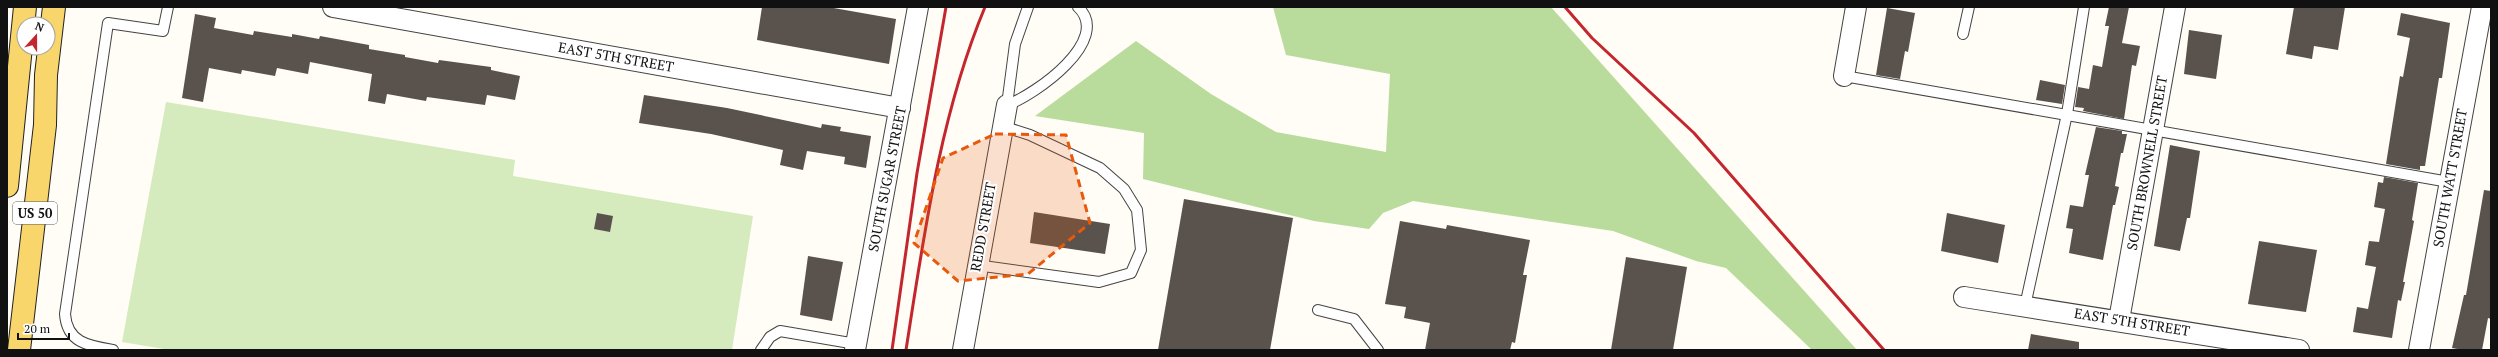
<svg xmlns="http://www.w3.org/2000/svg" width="2498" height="357" font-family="'PT Serif',serif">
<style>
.green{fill:#d5ebbd}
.forest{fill:#b9dc9c}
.building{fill:#5a524d}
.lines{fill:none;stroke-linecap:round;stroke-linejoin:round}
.service-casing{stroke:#444;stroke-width:12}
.minor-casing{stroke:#444;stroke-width:22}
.primary-casing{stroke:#222;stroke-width:24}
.service{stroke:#fff;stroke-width:10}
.minor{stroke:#fff;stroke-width:20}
.primary{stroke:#f9d66b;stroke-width:22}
.rail{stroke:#c4262e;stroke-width:3}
.marked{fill:#e8590c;fill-opacity:0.2;stroke:#e8590c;stroke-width:3;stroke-dasharray:8 5;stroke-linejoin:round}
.labels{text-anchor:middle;stroke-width:4;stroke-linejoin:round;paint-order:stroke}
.shield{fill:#fff;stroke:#585858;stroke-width:1}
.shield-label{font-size:13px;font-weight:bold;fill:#111}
.street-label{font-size:14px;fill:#111;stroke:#fff}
</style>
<rect width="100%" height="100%" fill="#fffdf5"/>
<!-- green -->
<path class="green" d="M166,102l349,58 -2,16 240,40 -21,134h-562l-48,-8z"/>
<!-- forest -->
<path class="forest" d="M1273,7h278l306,343h-45l-86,-82 -30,-7 -83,-30 -200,-30 -30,12 -14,16 -55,-8 -171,-42 1,-46 -109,-17 101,-75 75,53 65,38 110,20 4,-78 -104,-19z"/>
<!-- building -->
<g class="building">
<path d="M762,7h66l68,12 -7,45 -132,-24z"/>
<path d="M2109,7h20l-7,36 18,3 -4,20 -4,-1 -8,54 -41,-8 1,-3 -9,-1 3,-20 11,2 4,-24 9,2 7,-41h-4z"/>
<path d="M2294,7h51l-7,43 -24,-4 -2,13 -26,-5z"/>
<path d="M1887,8l28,5 -7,39 -3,-1 -5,28 -24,-4z"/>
<path d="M2401,13l49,10 -8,55h-3l-14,88h-5v4l-34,-6 14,-88 3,1 7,-39 -13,-3z"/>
<path d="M195,14l21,4 -2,10 39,7 1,-4 38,6v-3l27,5 1,-3 49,9v4l36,6v2l33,6 1,-3 52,7v3l29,6 -5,24 -28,-5 -2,10 -58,-8 -1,4 -39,-7 -2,10 -17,-3 4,-27 -62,-12 -2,12 -31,-6 -2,8 -33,-6 -1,4 -32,-6 -6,34 -21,-4z"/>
<path d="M2189,30l33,5 -6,44 -32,-5z"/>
<path d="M2040,80l25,5 -3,19 -26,-4z"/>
<path d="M644,95l83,13 94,20 1,-4 19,3 -1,4 31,5 -5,32 -22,-4 1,-7 -38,-6 -4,19 -23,-5 3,-15 -72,-16 -72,-11z"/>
<path d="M2096,127l26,4v3h5l-4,19h-2l-6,33 4,1 -4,18h-2l-10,55 -34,-7 4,-24 -7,-1 4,-23 13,2 6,-32h-4z"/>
<path d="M2170,145l30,6 -10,67h-3l-7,33 -26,-5z"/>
<path d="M2384,177l34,6 -6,37 2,1 -11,61h2l-4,19 -3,-1 -6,38 -39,-6 4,-25 11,2 8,-42 -11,-2 4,-24 10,1 6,-33 -11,-2 4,-25 5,1z"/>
<path d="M2484,190l7,1v128l-3,-1 -6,32h-19l-11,-2 12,-53h2z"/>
<path d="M1184,199l109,19 -23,132h-112z"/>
<path d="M1034,212l76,12 -5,30 -75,-11z"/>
<path d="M597,213l16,3 -3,16 -16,-3z"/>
<path d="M1947,213l58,12 -7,38 -57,-12z"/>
<path d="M1400,221l46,8 1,-4 83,15 -7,35h4l-12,68 -3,-1 -2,8h-85l5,-27 -26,-5 2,-11 -21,-3z"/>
<path d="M2259,241l58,9 -11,62 -58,-8z"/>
<path d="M808,256l35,6 -11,59 -32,-6z"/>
<path d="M1626,257l61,10 -14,83h-62z"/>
<path d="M2031,334l48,8v8h-51z"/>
</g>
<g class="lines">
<defs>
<g id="service">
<path d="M1028,7l-13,37 -8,61c28,-10 106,-65 71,-98"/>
<path d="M1963,34l6,-27"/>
<path d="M1844,76l605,106"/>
<path d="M976,265l123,17 32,-9 10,-23 -4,-40 -13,-21 -24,-21 -70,-33 -28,-9"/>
<path d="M2025,306l42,-192 17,-107"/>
<path d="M1318,310l36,9 24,31"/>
<path d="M113,350c-24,-4 -46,-7 -48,-36l43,-291 55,8 5,-24"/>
<path d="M761,350l9,-13 10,-6 76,13"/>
</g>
<g id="minor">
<path d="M333,7l567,101"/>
<path d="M1844,76l12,-69"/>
<path d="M1964,297l335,53"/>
<path d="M2119,320l56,-313"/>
<path d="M855,350l63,-343"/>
<path d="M963,350l44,-245"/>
<path d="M2419,350l63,-343"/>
</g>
<g id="primary">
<path d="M7,186l18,-179"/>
<path d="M19,350l26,-225 1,-50 8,-68"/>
</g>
</defs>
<!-- service casing -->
<use href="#service" class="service-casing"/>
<!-- minor casing -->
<use href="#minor" class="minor-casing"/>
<!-- primary casing -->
<use href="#primary" class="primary-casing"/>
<!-- service -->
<use href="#service" class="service"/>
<!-- minor -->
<use href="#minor" class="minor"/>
<!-- primary -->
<use href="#primary" class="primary"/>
<!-- rail -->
<g class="rail">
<path d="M1565,7l27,31 102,95 190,217"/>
<path d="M892,350l25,-177 29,-166"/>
<path d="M906,350c18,-115 34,-235 79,-343"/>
</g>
</g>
<!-- marked area -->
<path class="marked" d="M995,134l71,1 24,88 -62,51 -70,7 -44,-38 29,-85z"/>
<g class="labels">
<!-- shield labels -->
<rect class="shield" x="13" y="202" width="44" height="22" rx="3"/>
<g class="shield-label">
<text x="35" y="218">US 50</text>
</g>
<!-- street labels -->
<g class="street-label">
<text transform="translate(616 57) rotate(10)" y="5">EAST 5TH STREET</text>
<text transform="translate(2147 163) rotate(-80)" y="5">SOUTH BROWNELL STREET</text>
<text transform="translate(2450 178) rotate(-80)" y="5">SOUTH WATT STREET</text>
<text transform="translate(887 179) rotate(-79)" y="5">SOUTH SUGAR STREET</text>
<text transform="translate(983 227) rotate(-80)" y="5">REDD STREET</text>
<text transform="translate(2132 322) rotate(9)" y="5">EAST 5TH STREET</text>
</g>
</g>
<!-- border -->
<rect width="2498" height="357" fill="none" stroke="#111111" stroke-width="16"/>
<!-- north arrow -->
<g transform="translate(36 36) rotate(21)"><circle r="19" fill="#ffffff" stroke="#a0a0a0"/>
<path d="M0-3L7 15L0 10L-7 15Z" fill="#c4262e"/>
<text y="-6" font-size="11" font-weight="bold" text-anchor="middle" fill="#111111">N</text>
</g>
<!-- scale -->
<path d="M18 333v6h51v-6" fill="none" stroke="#111111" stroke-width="2"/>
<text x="24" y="333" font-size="12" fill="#111111" stroke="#ffffff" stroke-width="3" paint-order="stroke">20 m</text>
</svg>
